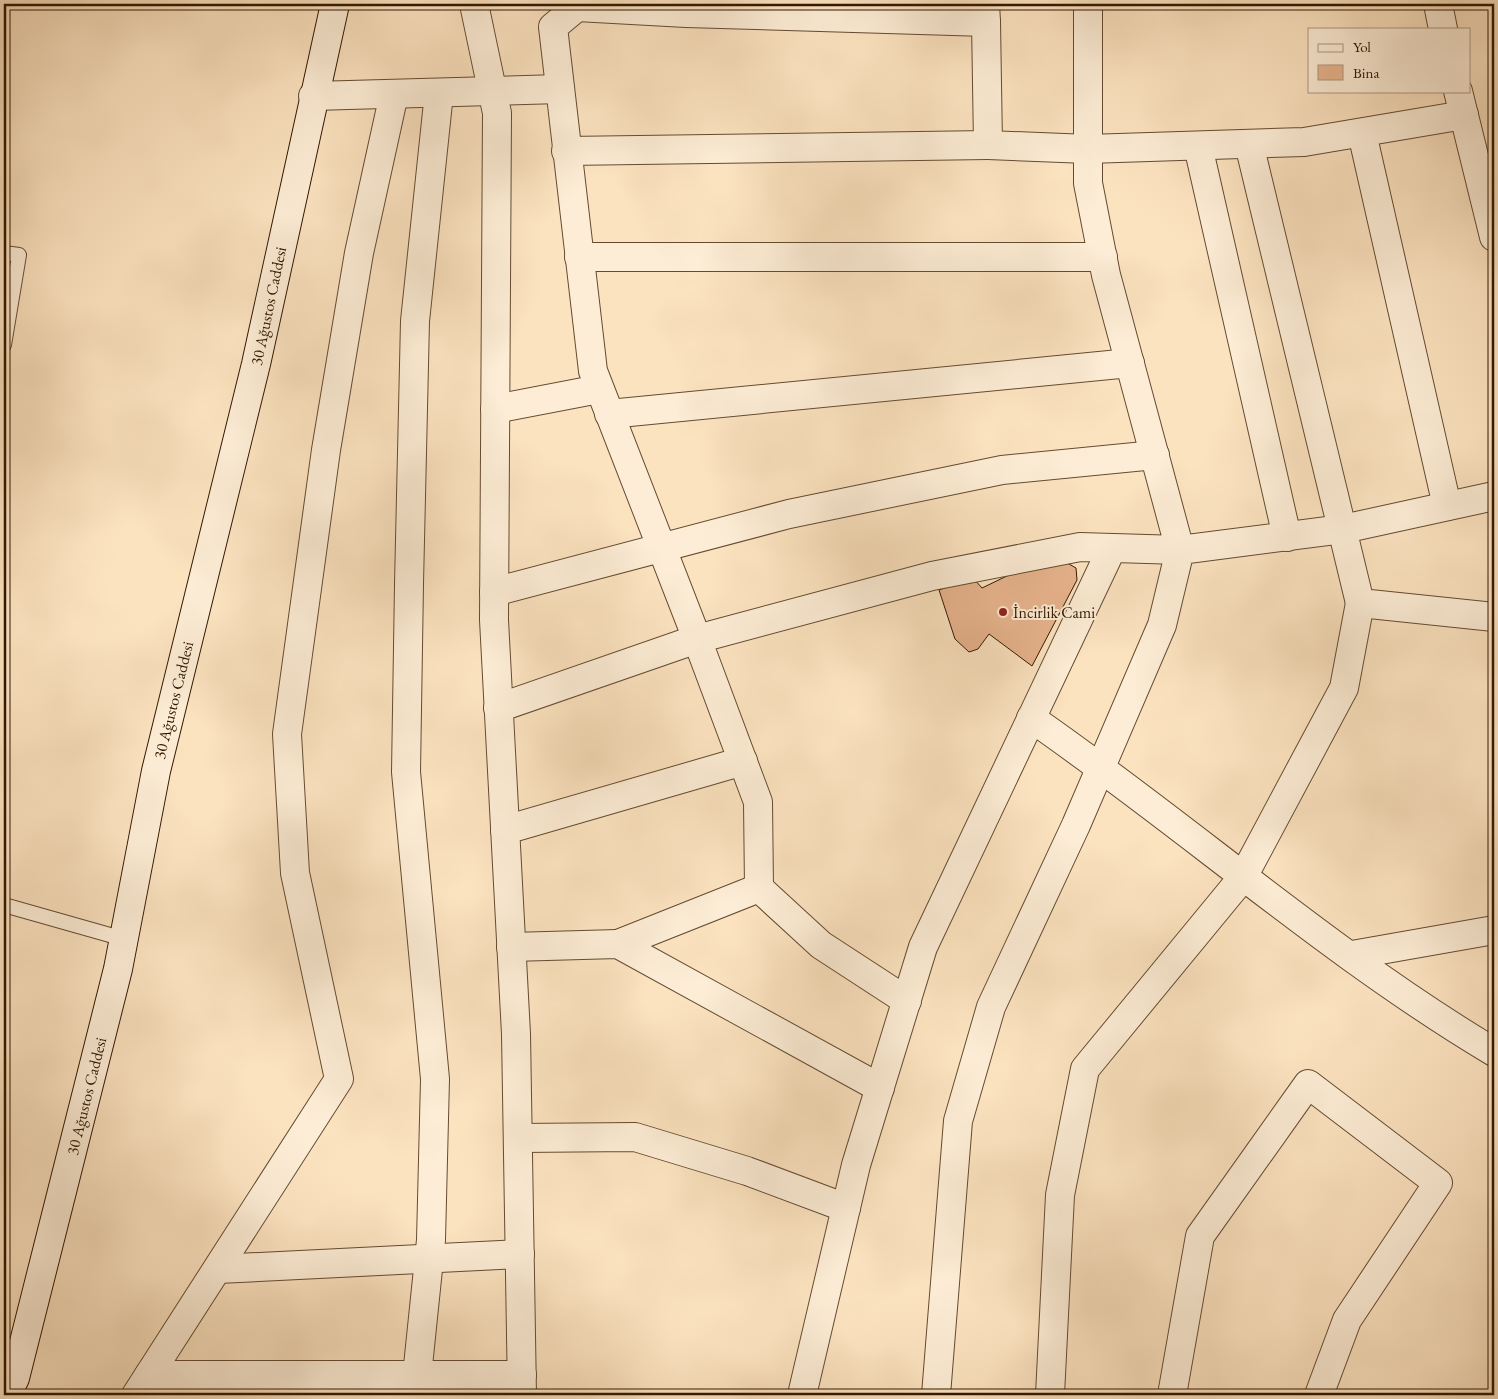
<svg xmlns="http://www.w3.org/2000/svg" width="1498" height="1399" font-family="'EB Garamond',serif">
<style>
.building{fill:#e8b48e;stroke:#321800}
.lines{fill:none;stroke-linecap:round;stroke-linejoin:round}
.lane-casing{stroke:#644b30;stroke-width:16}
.street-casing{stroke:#644b30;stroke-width:30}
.secondary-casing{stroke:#321800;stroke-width:30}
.lane{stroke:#fdedd6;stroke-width:14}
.street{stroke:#fdedd6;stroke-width:28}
.secondary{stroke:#fdedd6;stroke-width:28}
.poi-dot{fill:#8f2418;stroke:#fdedd6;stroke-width:2}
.labels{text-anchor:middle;stroke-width:4;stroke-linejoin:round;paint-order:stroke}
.street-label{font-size:16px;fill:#321800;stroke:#fdedd6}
.poi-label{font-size:16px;fill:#321800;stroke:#fdedd6;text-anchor:start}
</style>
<rect width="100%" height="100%" fill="#fce3c0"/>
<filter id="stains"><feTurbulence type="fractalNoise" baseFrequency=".004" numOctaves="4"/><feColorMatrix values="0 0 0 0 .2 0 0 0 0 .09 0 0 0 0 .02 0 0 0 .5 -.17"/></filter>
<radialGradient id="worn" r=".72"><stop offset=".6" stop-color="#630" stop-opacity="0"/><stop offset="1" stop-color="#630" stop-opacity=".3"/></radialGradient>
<!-- building -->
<path class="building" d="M1062,560l14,8 1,12 -45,86 -43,-32 -11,15 -9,3 -14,-13 -16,-49 34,-12 9,10 54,-26z"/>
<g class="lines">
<defs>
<g id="lane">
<path d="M4,253l15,2 -15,90"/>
<path d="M4,905l120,34"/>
</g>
<g id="street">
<path d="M474,4l23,109 -3,507 22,414 6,361"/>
<path d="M577,4v3l109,6 300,9 -1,-18"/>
<path d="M1438,4l5,25"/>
<path d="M577,7l-24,20 40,344 104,268 235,-63 148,-29 100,3 -74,-275 -18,-92v-179"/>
<path d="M1458,91l36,146"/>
<path d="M313,96l247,-7"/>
<path d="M1362,133l85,373"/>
<path d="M1249,144l111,459 134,14"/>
<path d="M988,145l100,4 216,-7 160,-27"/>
<path d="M1198,146l89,391"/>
<path d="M566,151l422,-6 -2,-123"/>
<path d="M579,257h524"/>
<path d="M495,409l104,-20"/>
<path d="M609,414l521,-51"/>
<path d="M494,592l295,-78 213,-44 153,-15"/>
<path d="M498,708l199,-69 61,163 1,86"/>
<path d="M1031,718c156,108 300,237 463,334"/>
<path d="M505,830l238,-69"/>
<path d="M618,944l141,-56 62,57 86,56"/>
<path d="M511,947l107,-3 262,144"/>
<path d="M1352,955l142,-25"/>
<path d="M518,1138l117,-1 112,34 99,37"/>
<path d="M218,1269l302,-15"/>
<path d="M149,1375h373"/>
<path d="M136,1395l203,-316 -44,-206 -8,-139 39,-284 33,-197 35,-159"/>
<path d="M415,1395l16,-155 4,-161 -29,-307 3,-188 6,-263 24,-228"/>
<path d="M802,1395l54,-230 67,-218 189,-399"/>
<path d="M936,1395l22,-274 33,-114 85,-182 86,-200 18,-75 163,-21 151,-33"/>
<path d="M1050,1395l10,-200 25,-126 158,-192 101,-189 16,-85"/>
<path d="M1172,1395l28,-159 108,-152 130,99 -91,137 -28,75"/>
</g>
<path id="secondary" d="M7,1395l8,-17 103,-409 38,-198 100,-407 79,-360"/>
</defs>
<!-- lane casing -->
<use href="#lane" class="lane-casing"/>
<!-- street casing -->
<use href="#street" class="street-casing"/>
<!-- secondary casing -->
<use href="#secondary" class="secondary-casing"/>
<!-- lane -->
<use href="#lane" class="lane"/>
<!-- street -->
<use href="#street" class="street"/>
<!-- secondary -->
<use href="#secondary" class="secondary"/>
</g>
<!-- markers -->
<circle class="poi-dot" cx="1003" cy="612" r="5"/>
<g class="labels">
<!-- street labels -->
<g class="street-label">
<text transform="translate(268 306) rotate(-78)" y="6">30 Ağustos Caddesi</text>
<text transform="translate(173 700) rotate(-76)" y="6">30 Ağustos Caddesi</text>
<text transform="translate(86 1096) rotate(-76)" y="6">30 Ağustos Caddesi</text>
</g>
<!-- poi labels -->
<g class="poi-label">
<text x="1013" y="618">İncirlik Cami</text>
</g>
</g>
<!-- margin -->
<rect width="1498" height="1399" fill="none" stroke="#fce3c0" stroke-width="20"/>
<rect x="5" y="5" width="1488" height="1389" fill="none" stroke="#321800" stroke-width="2.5"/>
<rect x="10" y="10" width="1478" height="1379" fill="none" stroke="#321800"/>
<!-- legend -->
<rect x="1308" y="28" width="162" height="65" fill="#fdedd6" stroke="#ac9880"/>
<rect x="1318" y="44" width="25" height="8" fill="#fdedd6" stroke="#ac9880"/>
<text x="1353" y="52" font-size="15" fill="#321800">Yol</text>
<rect x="1318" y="65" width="25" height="15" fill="#e8b48e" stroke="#ac9880"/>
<text x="1353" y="78" font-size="15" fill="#321800">Bina</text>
<rect width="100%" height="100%" filter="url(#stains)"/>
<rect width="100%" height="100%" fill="url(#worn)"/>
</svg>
